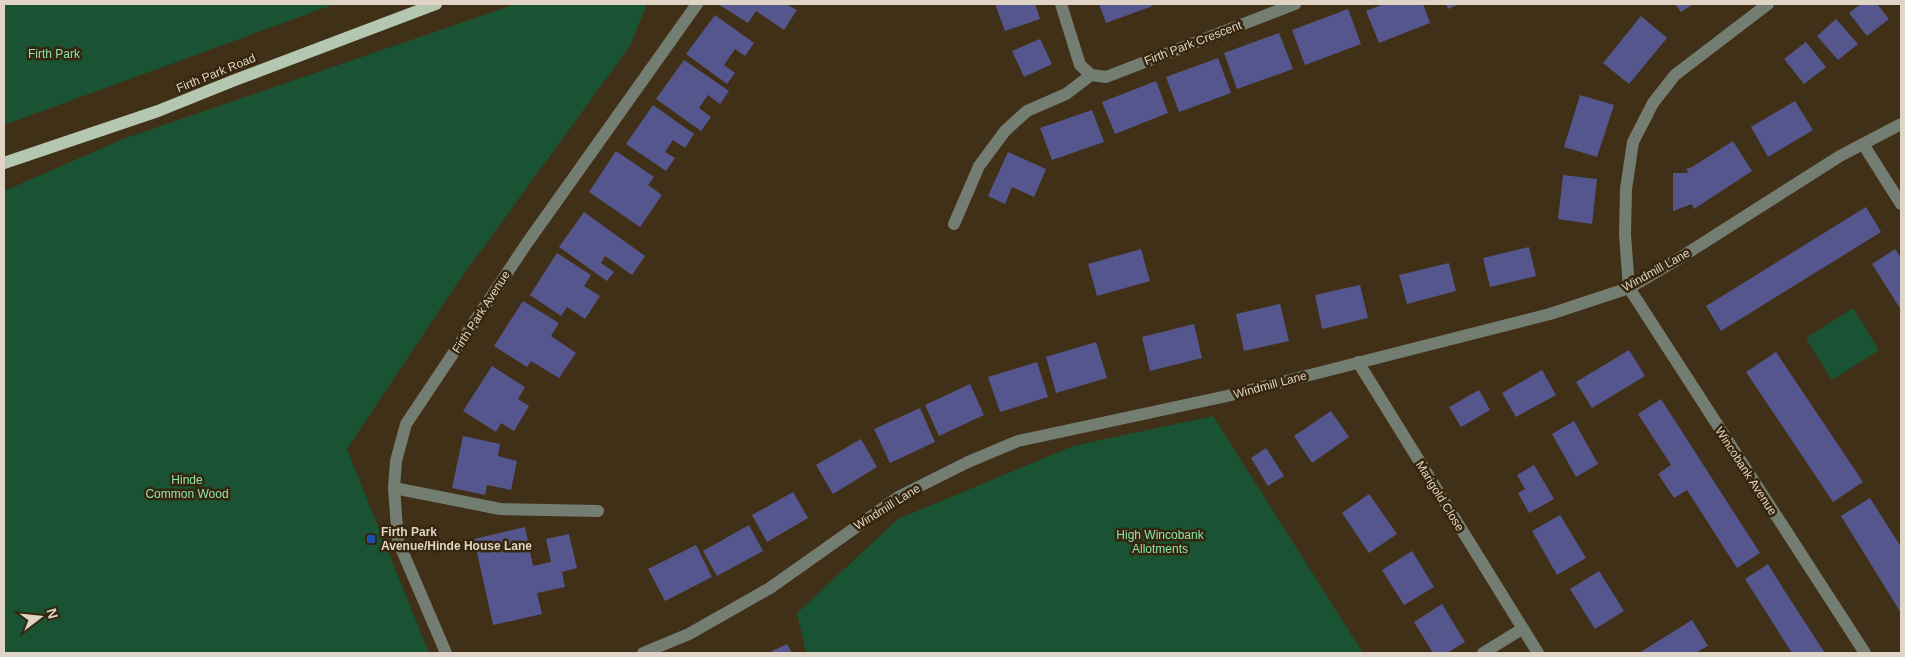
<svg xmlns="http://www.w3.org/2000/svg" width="1905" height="657" font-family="Arial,sans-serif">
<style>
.green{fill:#1a5333}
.building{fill:#55568e}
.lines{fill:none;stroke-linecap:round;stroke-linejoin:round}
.minor{stroke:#747d72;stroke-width:12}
.major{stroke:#b4c7b0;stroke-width:12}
.transit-dot{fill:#1a4fb4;stroke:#35260d;stroke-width:2}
.labels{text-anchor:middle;stroke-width:5;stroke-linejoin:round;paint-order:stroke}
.street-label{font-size:12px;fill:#dfd4c6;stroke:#35260d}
.park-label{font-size:12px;fill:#89e4ab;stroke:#35260d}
.poi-label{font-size:12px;font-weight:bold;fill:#dfd4c6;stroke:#35260d;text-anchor:start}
</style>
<rect width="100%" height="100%" fill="#403017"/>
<!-- green -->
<g class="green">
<path d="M4,4h331l-331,121z"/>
<path d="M516,4h131l-17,42 -174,239 -109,164 82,204h-425v-462l119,-52z"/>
<path d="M1853,308l26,42 -47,30 -26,-42z"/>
<path d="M1213,416l150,237h-557l-9,-40 101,-94 175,-73z"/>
</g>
<!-- building -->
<g class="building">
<path d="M718,4h68l11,6 -13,20 -28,-19 -8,12z"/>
<path d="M995,4h40l5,15 -35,12z"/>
<path d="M1099,4h53l1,2 -47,17z"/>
<path d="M1384,4h39l7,19 -51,20 -13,-32z"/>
<path d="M1446,4h13l-11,5z"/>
<path d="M1675,4h18l-12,8z"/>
<path d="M1861,4h16l12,15 -22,17 -18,-23z"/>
<path d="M1348,9l13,35 -56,21 -13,-35z"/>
<path d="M715,15l39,28 -9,13 -10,-7 -11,16 11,8 -8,11 -41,-30z"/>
<path d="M1641,16l26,22 -38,46 -26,-21z"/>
<path d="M1836,19l22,25 -20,16 -21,-24z"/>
<path d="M1279,33l14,36 -56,20 -13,-36z"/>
<path d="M1040,39l12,25 -28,13 -12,-26z"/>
<path d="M1806,42l20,25 -22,17 -20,-25z"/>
<path d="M1218,58l13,35 -52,19 -13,-35z"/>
<path d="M684,60l45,31 -9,13 -12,-9 -9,13 12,9 -10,14 -45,-32z"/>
<path d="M1156,81l12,32 -53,21 -13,-32z"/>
<path d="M1580,95l34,10 -17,52 -33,-10z"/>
<path d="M1795,101l18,29 -45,27 -17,-30z"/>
<path d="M653,105l41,29 -9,14 -12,-8 -8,12 10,6 -9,13 -40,-27z"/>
<path d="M1092,110l12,32 -52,18 -12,-32z"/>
<path d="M1733,141l19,30 -58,38 -2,-5 -19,7v-38h16l-3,-4 6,-2z"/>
<path d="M616,151l38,26 -6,8 14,10 -22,32 -51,-35z"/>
<path d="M1008,152l38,17 -12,28 -22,-10 -7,17 -17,-8z"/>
<path d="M1563,175l34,4 -5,45 -34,-5z"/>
<path d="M1866,207l15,25 -160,99 -15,-25z"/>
<path d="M584,212l61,44 -13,19 -27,-19 -4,7 13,9 -7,9 -48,-34z"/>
<path d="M1529,247l7,29 -46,11 -7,-29z"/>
<path d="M1141,249l9,32 -53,15 -9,-32z"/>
<path d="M1895,249l6,9v52l-29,-46z"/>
<path d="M557,253l34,22 -7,11 16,10 -15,23 -18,-12 -6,9 -31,-21z"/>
<path d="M1449,263l7,28 -49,13 -8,-29z"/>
<path d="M1360,285l8,33 -46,11 -7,-34z"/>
<path d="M523,301l36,22 -8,13 25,17 -17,25 -28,-17 -4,6 -33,-21z"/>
<path d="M1280,304l9,37 -45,10 -8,-37z"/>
<path d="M1194,324l8,34 -52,13 -8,-34z"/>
<path d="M1096,342l11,36 -51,15 -10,-36z"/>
<path d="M1629,350l16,26 -53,32 -16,-26z"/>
<path d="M1776,352l87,130 -30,20 -87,-130z"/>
<path d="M1037,362l11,35 -48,15 -12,-35z"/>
<path d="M492,366l33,21 -7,12 11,7 -15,25 -13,-8 -5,9 -33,-21z"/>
<path d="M1542,370l14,25 -40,22 -14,-24z"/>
<path d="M970,384l14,31 -45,21 -14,-31z"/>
<path d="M1479,390l11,20 -29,17 -12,-20z"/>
<path d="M1661,399l99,154 -23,15 -50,-78 -13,8 -16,-24 13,-9 -33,-51z"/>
<path d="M920,408l15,34 -45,21 -16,-34z"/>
<path d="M1331,411l18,26 -37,26 -18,-27z"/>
<path d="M1574,421l24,43 -22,13 -24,-43z"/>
<path d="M463,436l37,8 -2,12 19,5 -6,29 -24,-5 -2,10 -33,-7z"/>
<path d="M861,439l16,28 -44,27 -17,-29z"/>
<path d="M1266,448l18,28 -16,10 -17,-28z"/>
<path d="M1534,465l20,34 -25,14 -11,-20 7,-4 -8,-14z"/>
<path d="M793,492l15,26 -41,24 -15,-27z"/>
<path d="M1369,494l28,40 -28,19 -27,-40z"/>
<path d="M1870,498l31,49v66l-60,-97z"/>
<path d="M1560,515l26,43 -29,17 -25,-44z"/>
<path d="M749,525l14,26 -46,25 -14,-25z"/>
<path d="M525,527l8,39 18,-4 -5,-23 23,-5 8,34 -15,4 3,15 -28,6 5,21 -49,11 -19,-86z"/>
<path d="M696,545l16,32 -47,24 -17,-32z"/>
<path d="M1412,551l22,36 -30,18 -22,-35z"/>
<path d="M1768,564l16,26 41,63h-33l-47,-74z"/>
<path d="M1599,571l25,40 -29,18 -25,-40z"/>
<path d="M1442,604l23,38 -18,11h-14l-19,-31z"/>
<path d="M1692,620l16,26 -13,7h-56z"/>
<path d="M787,644l5,9h-24z"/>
</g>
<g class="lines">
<!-- minor -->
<g class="minor">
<path d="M1061,4l19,61 11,10 15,2 189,-73"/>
<path d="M1768,4l-93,71 -22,28 -20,39 -7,47 -1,46 4,53 236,365"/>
<path d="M1863,144l38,60"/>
<path d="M954,224l25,-58 26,-35 22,-20 39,-17 25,-19"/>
<path d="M1358,362l180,291"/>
<path d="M394,488l106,21 98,2"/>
<path d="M446,653l-48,-112 -4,-53 2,-27 10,-37 121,-181 170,-239"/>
<path d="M643,653l46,-19 81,-46 130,-92 68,-34 50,-21 209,-45 323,-82 79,-26 49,-29 162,-103 61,-32"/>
<path d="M1483,653l39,-24"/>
</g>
<!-- major -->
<path class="major" d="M4,163l154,-52 77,-31 201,-76"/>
</g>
<!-- markers -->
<rect class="transit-dot" x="366" y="534" width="10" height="10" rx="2.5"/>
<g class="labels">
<!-- street labels -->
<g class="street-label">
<text transform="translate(1193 43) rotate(-21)" y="4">Firth Park Crescent</text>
<text transform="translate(216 73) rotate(-22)" y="4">Firth Park Road</text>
<text transform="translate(1656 270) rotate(-29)" y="4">Windmill Lane</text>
<text transform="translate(481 312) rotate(-57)" y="4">Firth Park Avenue</text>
<text transform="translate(1270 385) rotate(-15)" y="4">Windmill Lane</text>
<text transform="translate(1746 471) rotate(57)" y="4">Wincobank Avenue</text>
<text transform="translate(1440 496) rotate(58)" y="4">Marigold Close</text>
<text transform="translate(887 507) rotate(-32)" y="4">Windmill Lane</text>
</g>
<!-- park labels -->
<g class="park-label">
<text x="54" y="58">Firth Park</text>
<text x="187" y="484">Hinde<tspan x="187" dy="14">Common Wood</tspan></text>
<text x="1160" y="539">High Wincobank<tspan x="1160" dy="14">Allotments</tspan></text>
</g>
<!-- poi labels -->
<g class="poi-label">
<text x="381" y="536">Firth Park<tspan x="381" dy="14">Avenue/Hinde House Lane</tspan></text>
</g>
</g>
<!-- border -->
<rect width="1905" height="657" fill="none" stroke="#dfd4c6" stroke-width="10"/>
<!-- north arrow -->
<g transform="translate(40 617) rotate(74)" stroke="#35260d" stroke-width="4" paint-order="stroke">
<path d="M0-4L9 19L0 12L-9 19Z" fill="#dfd4c6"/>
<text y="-8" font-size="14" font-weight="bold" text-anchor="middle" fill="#dfd4c6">N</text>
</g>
</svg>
